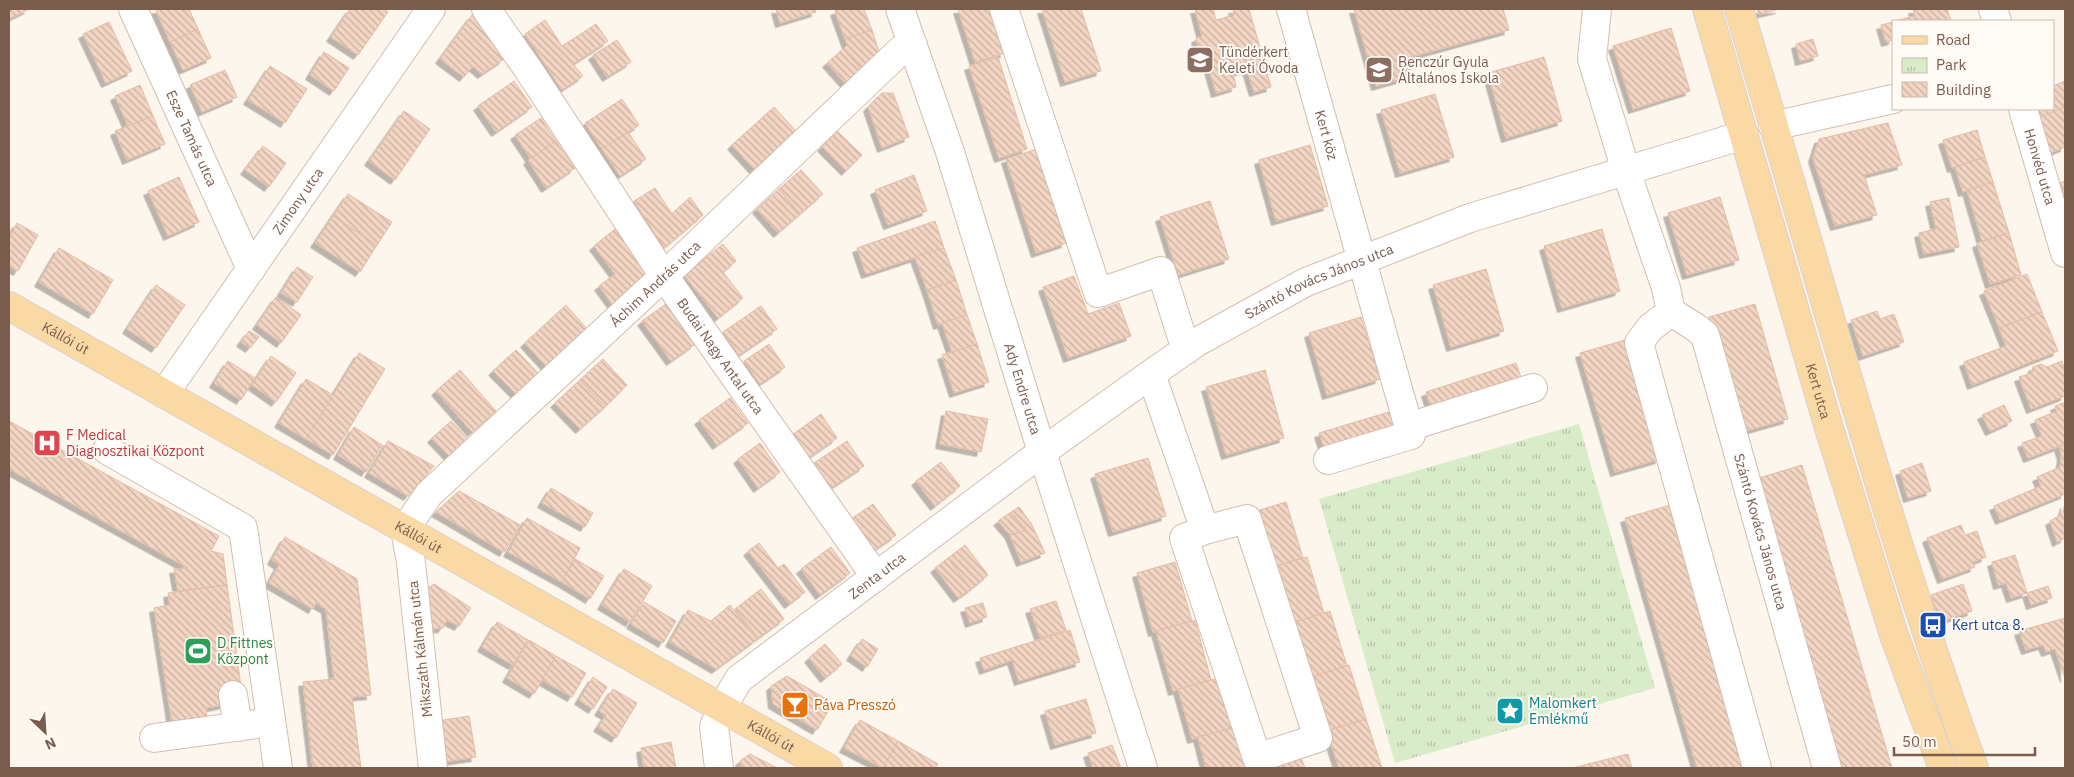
<svg xmlns="http://www.w3.org/2000/svg" width="2074" height="777" font-family="'IBM Plex Sans',sans-serif">
<style>
.park{fill:url(#park-tufts)}
.building{fill:url(#building-back-hatch);stroke:#e6bba3;filter:url(#shadow)}
.lines{fill:none;stroke-linecap:round;stroke-linejoin:round}
.minor-casing{stroke:#d1beb0;stroke-width:30}
.major-casing{stroke:#dad1cd;stroke-width:30}
.minor{stroke:#fff;stroke-width:28}
.major{stroke:#fbd9a5;stroke-width:28}
.labels{text-anchor:middle;stroke-width:4;stroke-linejoin:round;paint-order:stroke}
.education-label{font-size:14px;fill:#785e54;stroke:#fffaf3;text-anchor:start}
.street-label{font-size:14px;fill:#7a5c4d;stroke:#fffaf3}
.health-label{font-size:14px;fill:#be3a42;stroke:#fffaf3;text-anchor:start}
.transit-label{font-size:14px;fill:#164399;stroke:#fffaf3;text-anchor:start}
.leisure-label{font-size:14px;fill:#27864d;stroke:#fffaf3;text-anchor:start}
.culture-label{font-size:14px;fill:#0d838f;stroke:#fffaf3;text-anchor:start}
.food-label{font-size:14px;fill:#c56008;stroke:#fffaf3;text-anchor:start}
</style>
<defs>
<pattern id="park-tufts" width="24" height="20" patternUnits="userSpaceOnUse" patternTransform="scale(1.25)"><rect width="24" height="20" fill="#d8ecc9"/><path d="M3 7l-1-3M5 7V3M7 7l1-3M15 17l-1-3M17 17v-4M19 17l1-3" fill="none" stroke="#b4c2a5"/></pattern>
<pattern id="building-back-hatch" width="6" height="6" patternUnits="userSpaceOnUse" patternTransform="scale(1.25)"><rect width="6" height="6" fill="#f3d5c3"/><path d="M-1 5l2 2M0 0l6 6M5-1l2 2" fill="none" stroke="#cab0a1"/></pattern>
<filter id="shadow"><feDropShadow dx="-4.5" dy="4.5" stdDeviation="0" flood-color="#0004"/></filter>
</defs>
<rect width="100%" height="100%" fill="#fdf6ec"/>
<!-- park -->
<path class="park" d="M1579,424l76,264 -260,75 -76,-264z"/>
<!-- building -->
<g class="building">
<path d="M9,9h20l-20,10z"/>
<path d="M158,9h31l9,20 -28,13 -14,-32z"/>
<path d="M350,9h33l5,3 -30,43 -27,-18z"/>
<path d="M776,9h39l1,3 -36,11z"/>
<path d="M841,9h23l8,21 -27,9 -10,-28z"/>
<path d="M958,9h33l14,44 -30,9z"/>
<path d="M1042,9h39l20,62 -36,11z"/>
<path d="M1195,9h18l3,11 18,-5 -1,-6h16l22,78 -17,5 -7,-23 -14,4 3,14 -20,6 -11,-39 -5,1 -4,-17 6,-2z"/>
<path d="M1354,9h149l6,21 -102,28 5,18 -36,10z"/>
<path d="M1757,9h23l-21,5z"/>
<path d="M1913,9h34l4,12h-57l21,-5z"/>
<path d="M472,15l32,44 -22,15 -9,-8 -9,11 -24,-18z"/>
<path d="M545,20l17,26 34,-22 12,17 -35,23 10,12 -21,14 -37,-56z"/>
<path d="M109,22l23,49 -26,12 -23,-49z"/>
<path d="M1893,22v18l-7,2 -5,-17z"/>
<path d="M1671,28l19,63 -57,18 -20,-63z"/>
<path d="M198,29l13,29 -28,12 -13,-28z"/>
<path d="M872,30l8,25 -18,15 -19,-21 4,-4 -2,-6z"/>
<path d="M1813,39l5,17 -18,5 -4,-17z"/>
<path d="M617,40l14,22 -24,15 -14,-22z"/>
<path d="M843,49l19,21 -16,14 -19,-21z"/>
<path d="M324,52l25,16 -15,23 -24,-16z"/>
<path d="M998,57l29,92 -28,9 -30,-92z"/>
<path d="M1544,57l18,64 -56,17 -18,-65z"/>
<path d="M270,66l37,23 -22,34 -37,-23z"/>
<path d="M225,70l12,27 -35,15 -12,-27z"/>
<path d="M514,81l18,26 -36,25 -18,-26z"/>
<path d="M2065,81v26l-32,13 -3,-11h23v-23z"/>
<path d="M140,85l13,31 -25,10 -13,-30z"/>
<path d="M882,93h11l16,44 -27,11 -14,-41z"/>
<path d="M1435,94l19,63 -54,16 -19,-63z"/>
<path d="M622,99l17,26 -37,24 -17,-26z"/>
<path d="M774,107l22,24 -23,21 -22,-24z"/>
<path d="M2065,107v40l-18,7 -14,-34z"/>
<path d="M404,111l26,18 -35,51 -26,-19z"/>
<path d="M153,116l12,28 -38,16 -12,-29z"/>
<path d="M541,118l15,23 -25,18 -16,-24z"/>
<path d="M1888,123l14,42 -38,10 13,40 -42,11 -22,-68 6,-19z"/>
<path d="M751,128l22,24 -19,17 -22,-24z"/>
<path d="M1977,130l8,27 -33,11 -9,-28z"/>
<path d="M837,131l25,24 -16,16 -24,-24z"/>
<path d="M628,132l18,27 -26,17 -18,-27z"/>
<path d="M556,141l19,27 -29,20 -18,-28z"/>
<path d="M1310,145l18,61 -52,15 -17,-61z"/>
<path d="M263,146l23,17 -17,24 -24,-17z"/>
<path d="M1037,149l29,94 -30,10 -30,-94z"/>
<path d="M1985,157l8,25 -30,10 -8,-25z"/>
<path d="M801,170l22,24 -23,20 -21,-25z"/>
<path d="M914,175l13,36 -39,14 -13,-35z"/>
<path d="M179,177l20,45 -31,14 -20,-45z"/>
<path d="M2065,181v16l-5,-14z"/>
<path d="M1993,182l16,51 -27,8 -15,-51z"/>
<path d="M655,188l17,26 18,-17 13,18 -39,33 -30,-47z"/>
<path d="M779,189l21,25 -22,19 -21,-24z"/>
<path d="M348,194l44,28 -15,23 -44,-29z"/>
<path d="M1720,197l19,63 -52,15 -19,-62z"/>
<path d="M1949,198l10,49 -35,7 -5,-21 17,-4 -6,-27z"/>
<path d="M1210,201l19,58 -51,16 -18,-58z"/>
<path d="M333,216l44,29 -17,27 -45,-29z"/>
<path d="M935,221l9,27 -78,26 -9,-26z"/>
<path d="M17,223l21,12 -20,36 -9,-5v-28z"/>
<path d="M615,229l36,48 -38,28 -14,-19 16,-12 -21,-28z"/>
<path d="M1602,229l18,62 -58,17 -18,-62z"/>
<path d="M2009,233l12,42 -31,9 -13,-41z"/>
<path d="M723,244l13,17 -13,11 20,26 -25,20 -34,-43z"/>
<path d="M59,248l54,32 -20,34 -54,-32z"/>
<path d="M944,248l12,32 -29,10 -12,-33z"/>
<path d="M297,267l16,10 -16,25 -16,-9z"/>
<path d="M1486,269l18,62 -53,16 -18,-62z"/>
<path d="M2027,274l15,38 -43,16 -15,-37z"/>
<path d="M1074,276l14,38 31,-11 12,33 -63,22 -25,-71z"/>
<path d="M956,280l11,35 -29,10 -11,-35z"/>
<path d="M156,285l29,20 -29,43 -29,-19z"/>
<path d="M276,297l25,18 -20,28 -24,-18z"/>
<path d="M666,304l29,40 -24,17 -29,-40z"/>
<path d="M1755,304l33,115 -46,13 -33,-115z"/>
<path d="M566,305l22,25 -41,37 -22,-24z"/>
<path d="M761,306l16,23 -38,26 -16,-23z"/>
<path d="M1877,311l3,8 14,-5 10,28 -41,14 -12,-36z"/>
<path d="M2042,312l16,39 -86,34 -8,-23 42,-16 -7,-18z"/>
<path d="M967,315l10,29 -25,8 -10,-29z"/>
<path d="M1361,317l19,62 -53,16 -18,-62z"/>
<path d="M249,331l10,6 -9,11 -9,-6z"/>
<path d="M1625,340l35,119 -45,13 -35,-119z"/>
<path d="M769,344l16,23 -25,17 -16,-23z"/>
<path d="M977,344l12,38 -35,11 -12,-38z"/>
<path d="M516,350l23,24 -22,21 -24,-24z"/>
<path d="M359,353l26,16 -52,86 -27,-16z"/>
<path d="M271,356l25,17 -20,29 -24,-17z"/>
<path d="M603,359l24,26 -22,22 -25,-27z"/>
<path d="M228,361l27,17 -14,22 -27,-17z"/>
<path d="M2062,361l3,10v25l-34,13 -12,-32 13,-4 1,-6 8,-3 6,3z"/>
<path d="M1516,363l7,20 -91,28 -6,-19z"/>
<path d="M460,370l36,41 -24,21 -36,-41z"/>
<path d="M1265,370l19,68 -58,17 -20,-68z"/>
<path d="M306,379l27,16 -27,44 -27,-16z"/>
<path d="M580,380l25,27 -25,22 -25,-26z"/>
<path d="M730,398l18,25 -31,22 -18,-25z"/>
<path d="M2065,402v42l-37,14 -6,-15 20,-7 -7,-16 22,-9 -2,-5z"/>
<path d="M2004,405l8,16 -22,10 -8,-16z"/>
<path d="M946,411l42,8 -7,33 -41,-8z"/>
<path d="M1392,411l7,20 -73,23 -7,-21z"/>
<path d="M821,414l16,24 -29,20 -16,-23z"/>
<path d="M9,421l210,115 -8,15 12,3 4,31 -49,6 -4,-22 14,-1 -179,-99z"/>
<path d="M451,421l19,20 -19,17 -19,-20z"/>
<path d="M354,427l28,18 -16,27 -28,-17z"/>
<path d="M388,441l46,25 -26,30 -39,-23z"/>
<path d="M847,441l17,25 -36,24 -17,-25z"/>
<path d="M760,443l20,29 -22,16 -20,-29z"/>
<path d="M2065,444v50l-65,26 -6,-14 47,-20 -4,-9 23,-10 2,-11 -3,-9z"/>
<path d="M1148,458l18,58 -53,16 -18,-58z"/>
<path d="M941,462l19,24 -25,20 -19,-25z"/>
<path d="M1922,463l9,28 -23,7 -8,-27z"/>
<path d="M1802,465l90,303h-50l-86,-289z"/>
<path d="M551,488l42,25 -8,14 -43,-24z"/>
<path d="M459,491l61,34 -16,27 -68,-40z"/>
<path d="M1286,502l17,56 -36,11 -17,-56z"/>
<path d="M873,504l23,31 -23,16 -22,-32z"/>
<path d="M1674,504l76,264h-53l-72,-250z"/>
<path d="M2065,504v34l-8,4 -7,-21 12,-7z"/>
<path d="M1019,507l12,16 14,30 -24,9 -11,-27 16,-5 -15,-18z"/>
<path d="M1011,512l15,18 -16,5 -12,-14z"/>
<path d="M527,518l53,30 -18,34 -54,-30z"/>
<path d="M1961,525l4,10 12,-4 9,26 -13,5 2,5 -33,12 -15,-41z"/>
<path d="M285,537l72,42 14,116 -19,2 9,71h-48l-10,-86 31,-3 -8,-70 -10,-6 -3,6 -44,-26 10,-18 -7,-5z"/>
<path d="M759,543l19,25 6,-4 21,28 -16,12 -41,-53z"/>
<path d="M965,545l23,30 -17,14 -23,-31z"/>
<path d="M831,547l19,26 -30,22 -19,-26z"/>
<path d="M2015,555l12,38 -16,5 -5,-15 -8,2 -6,-23z"/>
<path d="M1307,557l17,56 -35,11 -20,-56z"/>
<path d="M948,558l23,31 -13,9 -23,-30z"/>
<path d="M575,559l29,17 -14,23 -28,-17z"/>
<path d="M1175,562l17,59 -39,11 -16,-59z"/>
<path d="M624,569l28,17 -22,36 -28,-17z"/>
<path d="M434,584l37,24 -12,18 -12,-6 -4,8 -14,1 -7,-37z"/>
<path d="M1963,584l9,27 -32,11 -9,-27z"/>
<path d="M227,585l15,109 -20,11 -16,3 1,10 -35,5 -18,-115 16,-3 -2,-12z"/>
<path d="M2048,586l4,12 -21,7 -4,-12z"/>
<path d="M761,589l23,30 -26,19 -23,-29z"/>
<path d="M1056,601l10,29 -26,8 -10,-29z"/>
<path d="M644,602l32,19 -13,22 -32,-19z"/>
<path d="M983,603l4,14 -17,6 -5,-15z"/>
<path d="M730,605l27,34 -41,30 -46,-27 18,-32 23,11z"/>
<path d="M1330,611l17,55 -41,13 -17,-55z"/>
<path d="M2065,618v60l-10,-29 -9,3 -3,-7 -17,5 -7,-19z"/>
<path d="M1195,620l16,60 -38,11 -17,-60z"/>
<path d="M497,622l31,18 -15,25 -31,-18z"/>
<path d="M1070,630l10,32 -61,19 -7,-21 -28,10 -4,-12z"/>
<path d="M862,639l16,10 -11,18 -16,-11z"/>
<path d="M529,640l27,16 -22,38 -27,-16z"/>
<path d="M825,644l17,20 -17,14 -16,-20z"/>
<path d="M556,656l30,17 -14,24 -30,-17z"/>
<path d="M1349,665l17,54 -40,12 -17,-53z"/>
<path d="M787,676l46,27 -16,27 -44,-26 -2,-18z"/>
<path d="M593,677l14,10 -14,22 -14,-9z"/>
<path d="M1218,678l14,50 -40,11 -14,-50z"/>
<path d="M613,689l24,14 -21,35 -18,-11 8,-12 -7,-4z"/>
<path d="M1086,699l10,34 -41,12 -10,-34z"/>
<path d="M469,716l7,41 -33,5 -6,-41z"/>
<path d="M1366,719l16,49h-43l-12,-37z"/>
<path d="M860,720l38,21 -15,27 -39,-20z"/>
<path d="M1237,727l11,41h-42l-8,-31z"/>
<path d="M898,741l40,23 -3,4h-52z"/>
<path d="M671,742l5,26h-32l-3,-20z"/>
<path d="M1112,745l9,23h-28l-5,-15z"/>
<path d="M750,754l27,14h-35l-2,-7z"/>
<path d="M1628,754l4,14h-22l-2,-9z"/>
<path d="M1300,755l5,13h-47z"/>
<path d="M1608,759l2,9h-38z"/>
</g>
<g class="lines">
<defs>
<g id="minor">
<path id="s1" d="M133,9l118,260"/>
<path id="s2" d="M486,9l42,60 136,207 212,301"/>
<path id="s3" d="M900,9l50,143 92,300 101,316"/>
<path d="M1004,9l94,284 63,-22 25,79"/>
<path id="s4" d="M1291,9l120,426 -83,25"/>
<path id="s5" d="M1597,9l-5,50 34,112 40,117 5,24 24,15 10,8 122,433"/>
<path d="M1993,9l4,12"/>
<path id="s6" d="M2023,109l42,144"/>
<path d="M1773,126l120,-27"/>
<path d="M1671,312l-21,16 -11,15 118,425"/>
<path d="M1151,374l54,156 -21,8 73,220 61,-20 -71,-219 -42,11"/>
<path id="s7" d="M164,394l267,-385"/>
<path d="M1408,427l125,-39"/>
<path d="M107,450l136,78 35,240"/>
<path d="M233,695l5,32"/>
<path d="M154,738l117,-16"/>
<path id="s8" d="M433,768l-22,-205 -6,-34 24,-35 235,-218 237,-226 12,-5"/>
<path id="s9" d="M719,768l-5,-41 7,-18 18,-30 303,-227 109,-78 46,-32 109,-60 164,-64 274,-83"/>
</g>
<g id="major">
<path id="s10" d="M1707,9l122,419 65,207 49,133"/>
<path d="M1739,9c77,253 144,510 235,759"/>
<path id="s11" d="M9,306l819,462"/>
</g>
</defs>
<!-- minor casing -->
<use href="#minor" class="minor-casing"/>
<!-- major casing -->
<use href="#major" class="major-casing"/>
<!-- minor -->
<use href="#minor" class="minor"/>
<!-- major -->
<use href="#major" class="major"/>
</g>
<!-- icons -->
<defs>
<symbol id="school-square" viewBox="-11 -11 22 22"><rect x="-9" y="-9" width="18" height="18" rx="4" fill="#8d6e63" stroke="#fffaf3"/><path d="M0-5L7-2L0 1L-7-2ZM-4 1L0 2.5L4 1V4Q0 6-4 4Z" fill="#fff"/></symbol>
<symbol id="hospital-square" viewBox="-11 -11 22 22"><rect x="-9" y="-9" width="18" height="18" rx="4" fill="#e0444e" stroke="#fffaf3"/><path d="M-5-5h3v3.5h4V-5h3V5h-3V1.5h-4V5h-3Z" fill="#fff"/></symbol>
<symbol id="bus-square" viewBox="-11 -11 22 22"><rect x="-9" y="-9" width="18" height="18" rx="4" fill="#1a4fb4" stroke="#fffaf3"/><path d="M-5-6H5V4H4V6H2V4H-2V6H-4V4H-5ZM-3.5-4V0h7V-4ZM-3.5 1.2v1.5H-2V1.2ZM2 1.2v1.5H3.5V1.2Z" fill="#fff"/></symbol>
<symbol id="stadium-square" viewBox="-11 -11 22 22"><rect x="-9" y="-9" width="18" height="18" rx="4" fill="#2e9e5b" stroke="#fffaf3"/><path d="M0-5a6.5 5 0 1 0 0 10a6.5 5 0 1 0 0-10ZM-3.5-1.8h7v3.6h-7Z" fill="#fff"/></symbol>
<symbol id="bar-square" viewBox="-11 -11 22 22"><rect x="-9" y="-9" width="18" height="18" rx="4" fill="#e8710a" stroke="#fffaf3"/><path d="M-6-5H6L.8 .8V4.5H3.5V6h-7V4.5H-.8V.8Z" fill="#fff"/></symbol>
<symbol id="sight-square" viewBox="-11 -11 22 22"><rect x="-9" y="-9" width="18" height="18" rx="4" fill="#0f9aa8" stroke="#fffaf3"/><path d="M0-6L1.8-2.2L6-1.7L2.9 1.2L3.7 5.4L0 3.3L-3.7 5.4L-2.9 1.2L-6-1.7L-1.8-2.2Z" fill="#fff"/></symbol>
</defs>
<g fill-rule="evenodd">
<use href="#school-square" x="1184" y="44" width="32" height="32"/>
<use href="#school-square" x="1363" y="54" width="32" height="32"/>
<use href="#hospital-square" x="31" y="427" width="32" height="32"/>
<use href="#bus-square" x="1917" y="609" width="32" height="32"/>
<use href="#stadium-square" x="182" y="635" width="32" height="32"/>
<use href="#bar-square" x="779" y="689" width="32" height="32"/>
<use href="#sight-square" x="1494" y="695" width="32" height="32"/>
</g>
<g class="labels">
<!-- education labels -->
<g class="education-label">
<text x="1219" y="57">Tündérkert<tspan x="1219" dy="16">Keleti Óvoda</tspan></text>
<text x="1398" y="67">Benczúr Gyula<tspan x="1398" dy="16">Általános Iskola</tspan></text>
</g>
<!-- street labels -->
<g class="street-label">
<text dy="5" stroke="none"><textPath href="#s4" startOffset="131">Kert köz</textPath></text>
<text dy="5" stroke="none"><textPath href="#s1" startOffset="142">Esze Tamás utca</textPath></text>
<text dy="5" stroke="none"><textPath href="#s6" startOffset="60">Honvéd utca</textPath></text>
<text dy="5" stroke="none"><textPath href="#s7" startOffset="235">Zimony utca</textPath></text>
<text dy="5" stroke="none"><textPath href="#s8" startOffset="592">Áchim András utca</textPath></text>
<text dy="5" stroke="none"><textPath href="#s9" startOffset="801">Szántó Kovács János utca</textPath></text>
<text dy="5" stroke="none"><textPath href="#s11" startOffset="65">Kállói út</textPath></text>
<text dy="5" stroke="none"><textPath href="#s2" startOffset="419">Budai Nagy Antal utca</textPath></text>
<text dy="5" stroke="none"><textPath href="#s3" startOffset="399">Ady Endre utca</textPath></text>
<text dy="5" stroke="none"><textPath href="#s10" startOffset="398">Kert utca</textPath></text>
<text dy="5" stroke="none"><textPath href="#s5" startOffset="561">Szántó Kovács János utca</textPath></text>
<text dy="5" stroke="none"><textPath href="#s11" startOffset="470">Kállói út</textPath></text>
<text dy="5" stroke="none"><textPath href="#s9" startOffset="268">Zenta utca</textPath></text>
<text transform="translate(420 649) rotate(-96)" y="5">Mikszáth Kálmán utca</text>
<text dy="5" stroke="none"><textPath href="#s11" startOffset="875">Kállói út</textPath></text>
</g>
<!-- health labels -->
<g class="health-label">
<text x="66" y="440">F Medical<tspan x="66" dy="16">Diagnosztikai Központ</tspan></text>
</g>
<!-- transit labels -->
<g class="transit-label">
<text x="1952" y="630">Kert utca 8.</text>
</g>
<!-- leisure labels -->
<g class="leisure-label">
<text x="217" y="648">D Fittnes<tspan x="217" dy="16">Központ</tspan></text>
</g>
<!-- culture labels -->
<g class="culture-label">
<text x="1529" y="708">Malomkert<tspan x="1529" dy="16">Emlékmű</tspan></text>
</g>
<!-- food labels -->
<g class="food-label">
<text x="814" y="710">Páva Presszó</text>
</g>
</g>
<!-- border -->
<rect width="2074" height="777" fill="none" stroke="#7a5c4d" stroke-width="20"/>
<!-- legend -->
<rect x="1892" y="20" width="162" height="90" fill="#fffaf3" stroke="#cabbb1"/>
<rect x="1902" y="36" width="25" height="8" fill="#fbd9a5" stroke="#cabbb1"/>
<text x="1936" y="45" font-size="15" fill="#7a5c4d">Road</text>
<rect x="1902" y="58" width="25" height="15" fill="url(#park-tufts)" stroke="#cabbb1"/>
<text x="1936" y="70" font-size="15" fill="#7a5c4d">Park</text>
<rect x="1902" y="82" width="25" height="15" fill="url(#building-back-hatch)" stroke="#cabbb1"/>
<text x="1936" y="95" font-size="15" fill="#7a5c4d">Building</text>
<!-- north arrow -->
<g transform="translate(45 732) rotate(155)" stroke="#fffaf3" stroke-width="4" paint-order="stroke">
<path d="M0-4L9 19L0 12L-9 19Z" fill="#7a5c4d"/>
<text y="-8" font-size="14" font-weight="bold" text-anchor="middle" fill="#7a5c4d">N</text>
</g>
<!-- scale -->
<path d="M1894 747v8h141v-8" fill="none" stroke="#7a5c4d" stroke-width="2.5"/>
<text x="1902" y="747" font-size="15" fill="#7a5c4d" stroke="#fffaf3" stroke-width="4" paint-order="stroke">50 m</text>
</svg>
